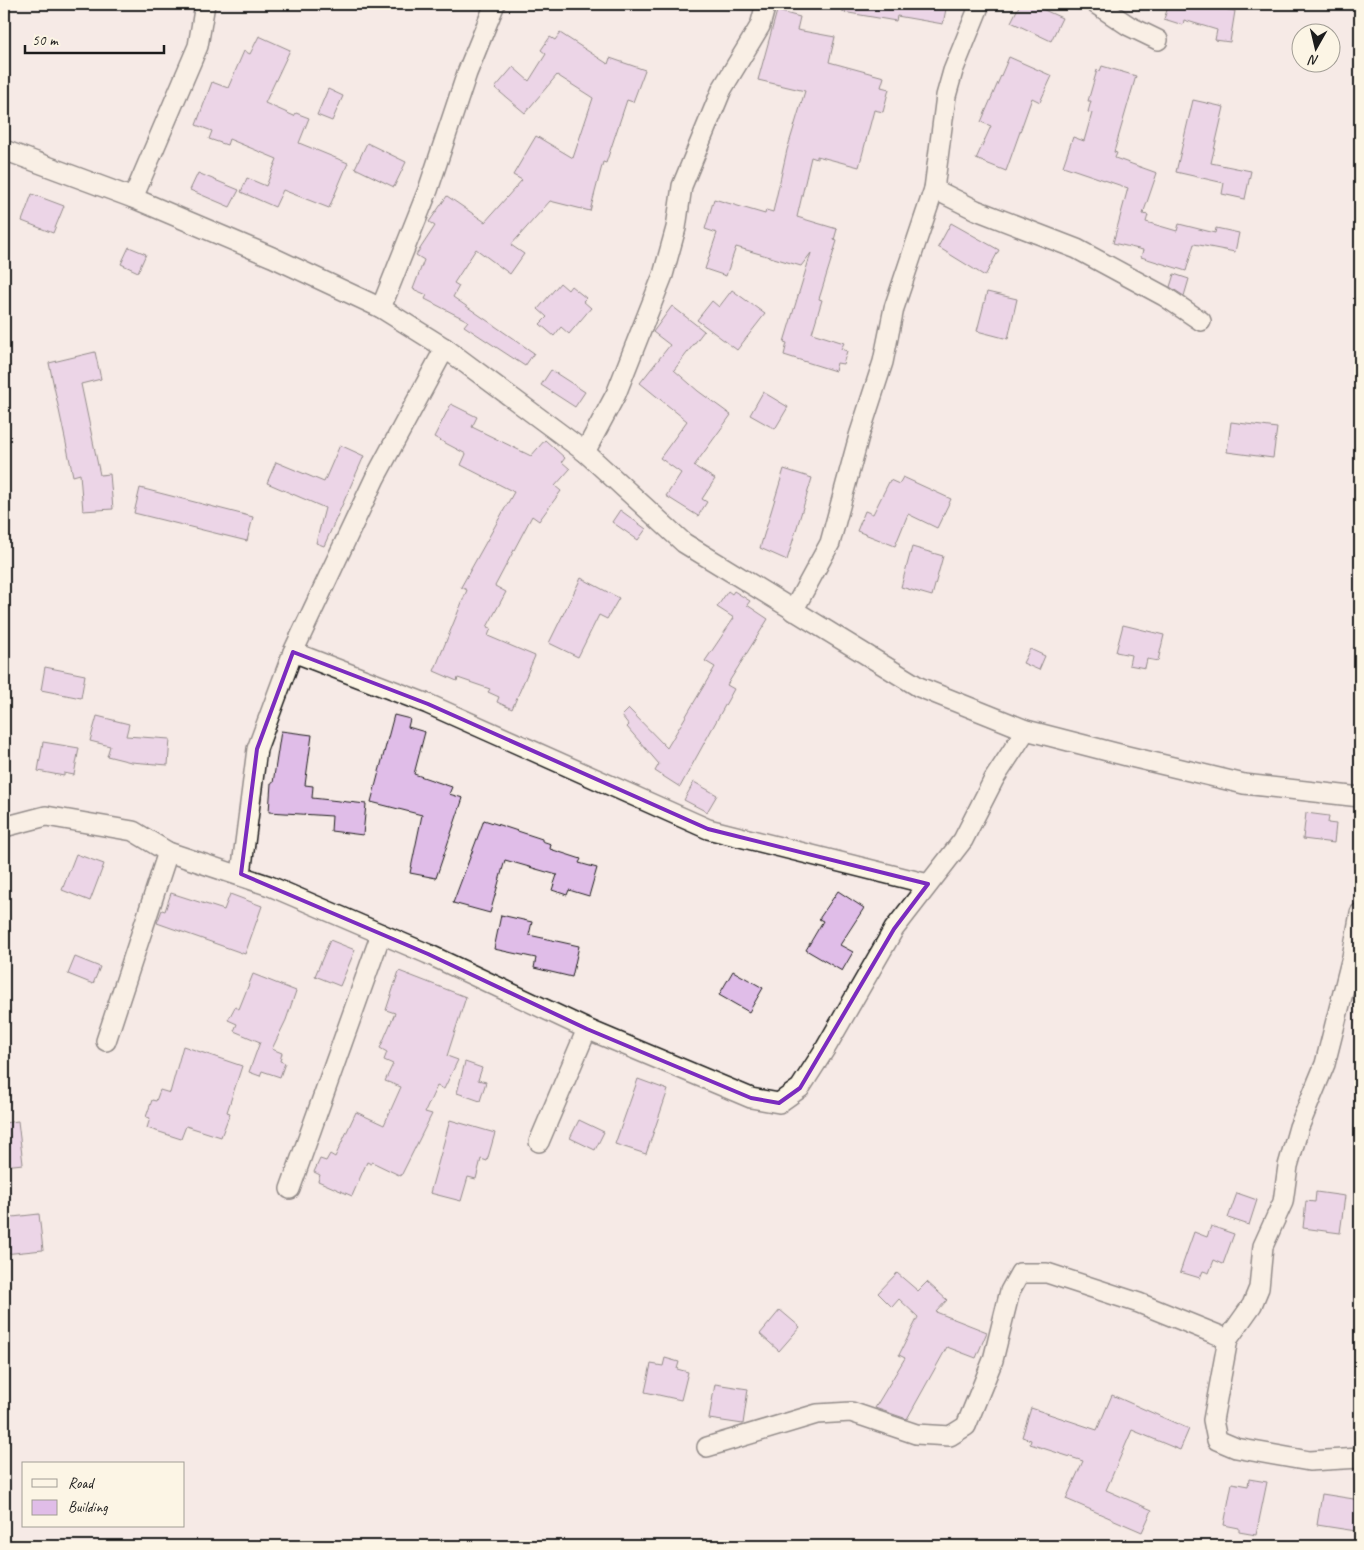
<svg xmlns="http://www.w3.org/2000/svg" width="1364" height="1550" font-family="Caveat,sans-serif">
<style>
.building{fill:#e0bde8;stroke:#1c1c1c}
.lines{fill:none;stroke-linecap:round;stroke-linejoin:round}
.minor-casing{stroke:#1c1c1c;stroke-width:22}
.minor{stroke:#fcf5e5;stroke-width:19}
.marked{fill:none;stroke:#7b2cbf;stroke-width:4;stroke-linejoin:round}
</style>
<rect width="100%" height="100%" fill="#f6eae6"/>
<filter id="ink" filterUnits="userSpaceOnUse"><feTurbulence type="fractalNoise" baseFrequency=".02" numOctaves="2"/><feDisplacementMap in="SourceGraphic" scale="10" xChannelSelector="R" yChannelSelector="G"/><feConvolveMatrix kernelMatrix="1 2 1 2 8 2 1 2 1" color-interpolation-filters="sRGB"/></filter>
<g filter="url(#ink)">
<!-- building -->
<g class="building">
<path d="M844,4h103l-4,20 -46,-8 -1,5 -53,-9z"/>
<path d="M1020,4h11l31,14 -11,23 -40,-19z"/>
<path d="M1169,4h43l-1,3 24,4 -5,31 -15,-2 2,-10 -33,-10 -1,5 -19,-6z"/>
<path d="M777,11l23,6 -3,13 38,7 -6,25 55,15 -3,10 8,2 -6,23 -9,-2 -15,57 -42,-11v3l-6,-2 -14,60 40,12 -3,11 3,1 -18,58 3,1 -10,33 32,10 -3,6 6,2 -4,13 -6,-1 -2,8 -51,-16 3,-12 -3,-1 27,-89 -10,13 -65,-19 -10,29 -21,-7 12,-36 -12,-4 9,-30 51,15 1,-4 7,2 14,-62 18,-59 -47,-11z"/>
<path d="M560,33l48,31 2,-6 35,12 -12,32 -6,-2 -21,63 -3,-1 -13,49 -40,-10 -39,44 13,9 -14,20 -34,-25 -22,34 5,3 -6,11 81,56 -9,13 -61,-40 4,-5 -43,-22 2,-4 -14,-6 11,-29 -8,-5 19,-29 -6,-4 18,-26 38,26 37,-42 -9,-5 23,-39 37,22 20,-60 -36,-23 -32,38 -30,-25 18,-21 16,14 17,-27 -5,-4 9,-13 5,3z"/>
<path d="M259,36l31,14 -25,53 29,13 2,-3 13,5 -10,25 49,20 -19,45 -46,-18 -8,17 -34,-15 6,-14 19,8 11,-27 -48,-20 -2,6 -18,-6 3,-8 -16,-6 16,-43 16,6 16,-37 6,3z"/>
<path d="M1009,57l43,19 -12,26 -8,-4 -26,73 -30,-12 15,-33 -10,-4z"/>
<path d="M1102,66l34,10 -22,76 3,1 -2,5 42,15 -14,41 5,1 -2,7 31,9 2,-7 36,9 1,-5 23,5 -4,19 -41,-8 -8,27 -45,-14 2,-7 -30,-7 15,-55 -65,-22 10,-29 11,4 8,-28 -4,-1 3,-11h-3l9,-31 3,1z"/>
<path d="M328,89l15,7 -11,25 -15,-6z"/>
<path d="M1193,100l31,7 -13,56 40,8 -6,28 -23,-5 2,-11 -48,-11z"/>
<path d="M367,143l39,19 -12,25 -39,-19z"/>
<path d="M198,173l41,17 -9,17 -40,-17z"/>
<path d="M32,194l32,12 -11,27 -31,-12z"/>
<path d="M951,223l48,27 -14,26 -47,-29z"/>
<path d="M129,247l17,7 -8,18 -17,-8z"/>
<path d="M1174,274l15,5 -5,17 -14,-9z"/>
<path d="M560,283l8,7 3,-4 15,12 -3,3 8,7 -22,26 -8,-7 -7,9 -14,-12 7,-7 -9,-8z"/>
<path d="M732,290l33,24 -28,36 -40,-30 15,-19 7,6z"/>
<path d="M987,292l30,7 -9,40 -31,-8z"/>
<path d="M672,306l32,25 -30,39 24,21 33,24 -37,51 21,13 -13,20 5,3 -9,14 -32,-20 15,-23 -21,-15 27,-37 -47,-38 30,-38 -17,-13z"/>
<path d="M95,352l6,27 -20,5 19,91 10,-1 3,35 -30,2 -3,-37 -7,2 -24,-113z"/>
<path d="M551,370l34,22 -10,15 -34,-22z"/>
<path d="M763,392l25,15 -13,22 -25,-14z"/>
<path d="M451,404l26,13 -5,10 59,29 14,-16 20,18 -3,4 8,7 -15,17 6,5 -22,30 -7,-5 -37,70 11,6 -19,35 4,1 -3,8 47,20 -23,53 -15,-7 2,-5 -11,-5 2,-3 -32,-11 -1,3 -23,-10 33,-81 -6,-3 53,-95 -53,-27 5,-11 -32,-17z"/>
<path d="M1231,422l46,6 -4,30 -46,-6z"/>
<path d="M340,445l24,11 -40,90 -8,-3 9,-35 -58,-25 9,-21 48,20z"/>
<path d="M784,469l28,9 -25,82 -27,-12z"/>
<path d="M903,477l48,22 -14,29 -29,-14 -13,32 -38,-15 8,-20 8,3 17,-34 9,4z"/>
<path d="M140,488l113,29 -6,24 -113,-28z"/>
<path d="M620,510l26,19 -8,11 -26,-18z"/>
<path d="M912,547l31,9 -11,40 -31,-9z"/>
<path d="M581,578l38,20 -12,21 -8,-4 -21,42 -29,-14z"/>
<path d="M728,591l4,3 2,-3 16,10 -3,4 21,14 -41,66 7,4 -54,98 -25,-16 4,-7 -32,-37 2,-2 -7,-9 7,-7 38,39 48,-81 -10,-6 29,-43 -17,-11z"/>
<path d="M1123,625l41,10 -6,26 -11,-2 -2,9 -16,-3 2,-10 -15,-3z"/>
<path d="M1030,649l15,7 -6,14 -16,-7z"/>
<path d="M45,667l40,8 -4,23 -40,-8z"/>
<path d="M394,715l16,4 -2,8 17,5 -11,42 38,13 -3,7 14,4 -27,80 -26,-5 12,-58 -51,-13z"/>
<path d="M97,716l32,8 -3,12 44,3 -2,26 -37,-3 -24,-6 3,-10 -20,-5z"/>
<path d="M281,731l31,4 -7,50 8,1 -1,12 54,6 -3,31 -32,-4 1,-15 -63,-4 2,-29h2z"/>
<path d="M43,742l36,6 -5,27 -10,-2v3l-26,-5z"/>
<path d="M694,782l23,13 -10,17 -23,-12z"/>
<path d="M1306,813l23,3 -1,7 8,1 -2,19 -31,-4z"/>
<path d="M484,820l58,19v2l9,3 -1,5 31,10 -2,4 18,5 -8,28 -20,-6 -2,5 -15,-5 5,-15 -52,-15 -15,53 -37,-10z"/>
<path d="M76,854l28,10 -14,37 -28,-11z"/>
<path d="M838,891l26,17 -24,37 13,7 -11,19 -36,-21 17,-29 -4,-2z"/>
<path d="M171,893l53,17 6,-16 32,12 -17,48 -88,-31 5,-13 3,1z"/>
<path d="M501,915l31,7 -3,13 50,11 -7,31 -38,-9 2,-10 -42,-9z"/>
<path d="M330,940l25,10 -15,36 -25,-10z"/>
<path d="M75,957l25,10 -7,17 -25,-10z"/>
<path d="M399,971l67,26 -19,59 11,4 -14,29 -7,-3 -12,26 7,2 -31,62 -29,-14 -1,2 -4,-2 -15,34 -34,-15 2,-6 -6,-3 6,-13 6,2 4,-7 5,3 21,-45 28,13 17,-38 -16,-6 8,-17 -9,-4 3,-8 -7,-4 15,-35 -9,-3z"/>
<path d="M733,971l30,17 -14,24 -30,-17z"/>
<path d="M253,974l43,17 -10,29 -14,29 10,4 -2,8 5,2 -5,14 -18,-6 -2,5 -11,-4 11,-30 -26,-11 3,-7 -9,-4 7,-13 4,2z"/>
<path d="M183,1046l59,20 -15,46 3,1 -9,24 -35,-11 -5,13 -34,-11 3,-10 -4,-1 6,-17 4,1 4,-11 10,3z"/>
<path d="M465,1062l17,6 -4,12 8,2 -6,19 -23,-8z"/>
<path d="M638,1079l30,11 -22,64 -31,-10z"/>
<path d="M450,1120l45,13 -8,28 -6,-2 -5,20 -8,-2 -7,24 -31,-8z"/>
<path d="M579,1120l25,12 -9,18 -25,-12z"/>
<path d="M18,1121l5,43 -19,2v-43z"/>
<path d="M1316,1192l29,4 -5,37 -37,-5 3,-27 9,1z"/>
<path d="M1237,1193l20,7 -8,25 -21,-7z"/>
<path d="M39,1214l4,36 -39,4v-36z"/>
<path d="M1211,1226l23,8 -11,30 -9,-4 -5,13 -6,-2 -3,7 -20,-6 14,-40 13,5z"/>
<path d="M897,1273l21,18 9,-9 20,18 -11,12 51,20 -11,26 -29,-11 -40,72 -32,-11 30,-50 -6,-3 19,-38 -19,-18 -7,8 -14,-14z"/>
<path d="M780,1310l20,17 -21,24 -19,-17z"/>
<path d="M665,1358l14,4 -2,7 11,3 -7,28 -36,-8 6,-28 12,2z"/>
<path d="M715,1384l33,5 -5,35 -34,-5z"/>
<path d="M1112,1395l77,34 -9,21 -48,-20 -26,60 46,20 -10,22 -76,-33 17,-38 -53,-17 1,-4 -9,-3 9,-29 66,22z"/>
<path d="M1249,1479l18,3 -11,53 -17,-3v-4l-15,-3 8,-42 16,3z"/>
<path d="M1322,1494l38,6 -4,31 -39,-6z"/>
</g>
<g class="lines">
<defs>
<g id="minor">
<path d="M1096,4l33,22 29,14"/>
<path d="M4,150l129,48 139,59 109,51 64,40 140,104 99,91 235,144 107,43 101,26 117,28 116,13"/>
<path d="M934,189l42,21 101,39 87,47 37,25"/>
<path d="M133,198l65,-152 7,-42"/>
<path d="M381,308l47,-118 39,-117 28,-69"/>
<path d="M585,452l31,-58 47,-119 13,-47 6,-42 40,-97 38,-63 6,-22"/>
<path d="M793,611l37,-68 29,-107 24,-74 11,-54 40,-119 12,-93 7,-25 27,-67"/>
<path d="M293,652l135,52 280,125 220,55"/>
<path d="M4,827l42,-11 87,15 35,21 102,34 158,68 159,75 164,69 28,5 21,-15 25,-39 69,-120 69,-89 31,-61 32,-49"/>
<path d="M241,874l16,-125 36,-97 82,-174 70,-130"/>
<path d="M1360,913l-8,44 -27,107 -26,63 -11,39 -5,36 -20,44 -4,42 -7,17 -24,34 -15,81 4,20 19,8 73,13 51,-3"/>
<path d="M106,1041l62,-189"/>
<path d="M539,1142l48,-113"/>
<path d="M290,1189l91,-255"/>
<path d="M707,1447l110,-33 34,-2 65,22 34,2 16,-10 27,-66 17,-69 10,-18h27l92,30 89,36"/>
</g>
</defs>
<!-- minor casing -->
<use href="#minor" class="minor-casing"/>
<!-- minor -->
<use href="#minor" class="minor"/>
</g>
</g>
<!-- marked area -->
<path d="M0 0H1364V1550H0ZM293,652l135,52 280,125 220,55 -34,45 -94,159 -21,15 -28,-5 -164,-69 -159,-75 -187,-80 16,-125z" fill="#f6eae6" fill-opacity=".55" fill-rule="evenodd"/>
<path class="marked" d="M293,652l135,52 280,125 220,55 -34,45 -94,159 -21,15 -28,-5 -164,-69 -159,-75 -187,-80 16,-125z"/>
<!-- margin -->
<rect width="1364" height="1550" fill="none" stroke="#fcf5e5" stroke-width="20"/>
<rect x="10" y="10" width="1344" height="1530" fill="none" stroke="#1c1c1c" stroke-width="2" filter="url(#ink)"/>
<!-- legend -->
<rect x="22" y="1462" width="162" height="65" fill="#fcf5e5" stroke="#a29e95"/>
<rect x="32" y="1479" width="25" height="8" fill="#fcf5e5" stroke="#a29e95"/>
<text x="68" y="1488" font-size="15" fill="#1c1c1c">Road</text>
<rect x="32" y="1500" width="25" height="15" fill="#e0bde8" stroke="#a29e95"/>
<text x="68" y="1512" font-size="15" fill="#1c1c1c">Building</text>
<!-- north arrow -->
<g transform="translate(1316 48) rotate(188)"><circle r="24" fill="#fcf5e5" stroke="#a29e95"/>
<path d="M0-4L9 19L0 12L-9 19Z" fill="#1c1c1c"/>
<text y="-8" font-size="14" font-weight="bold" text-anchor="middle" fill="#1c1c1c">N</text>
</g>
<!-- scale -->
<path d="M25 45v8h139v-8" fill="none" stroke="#1c1c1c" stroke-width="2.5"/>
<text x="32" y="45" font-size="15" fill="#1c1c1c" stroke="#fcf5e5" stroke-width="4" paint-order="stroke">50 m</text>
</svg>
